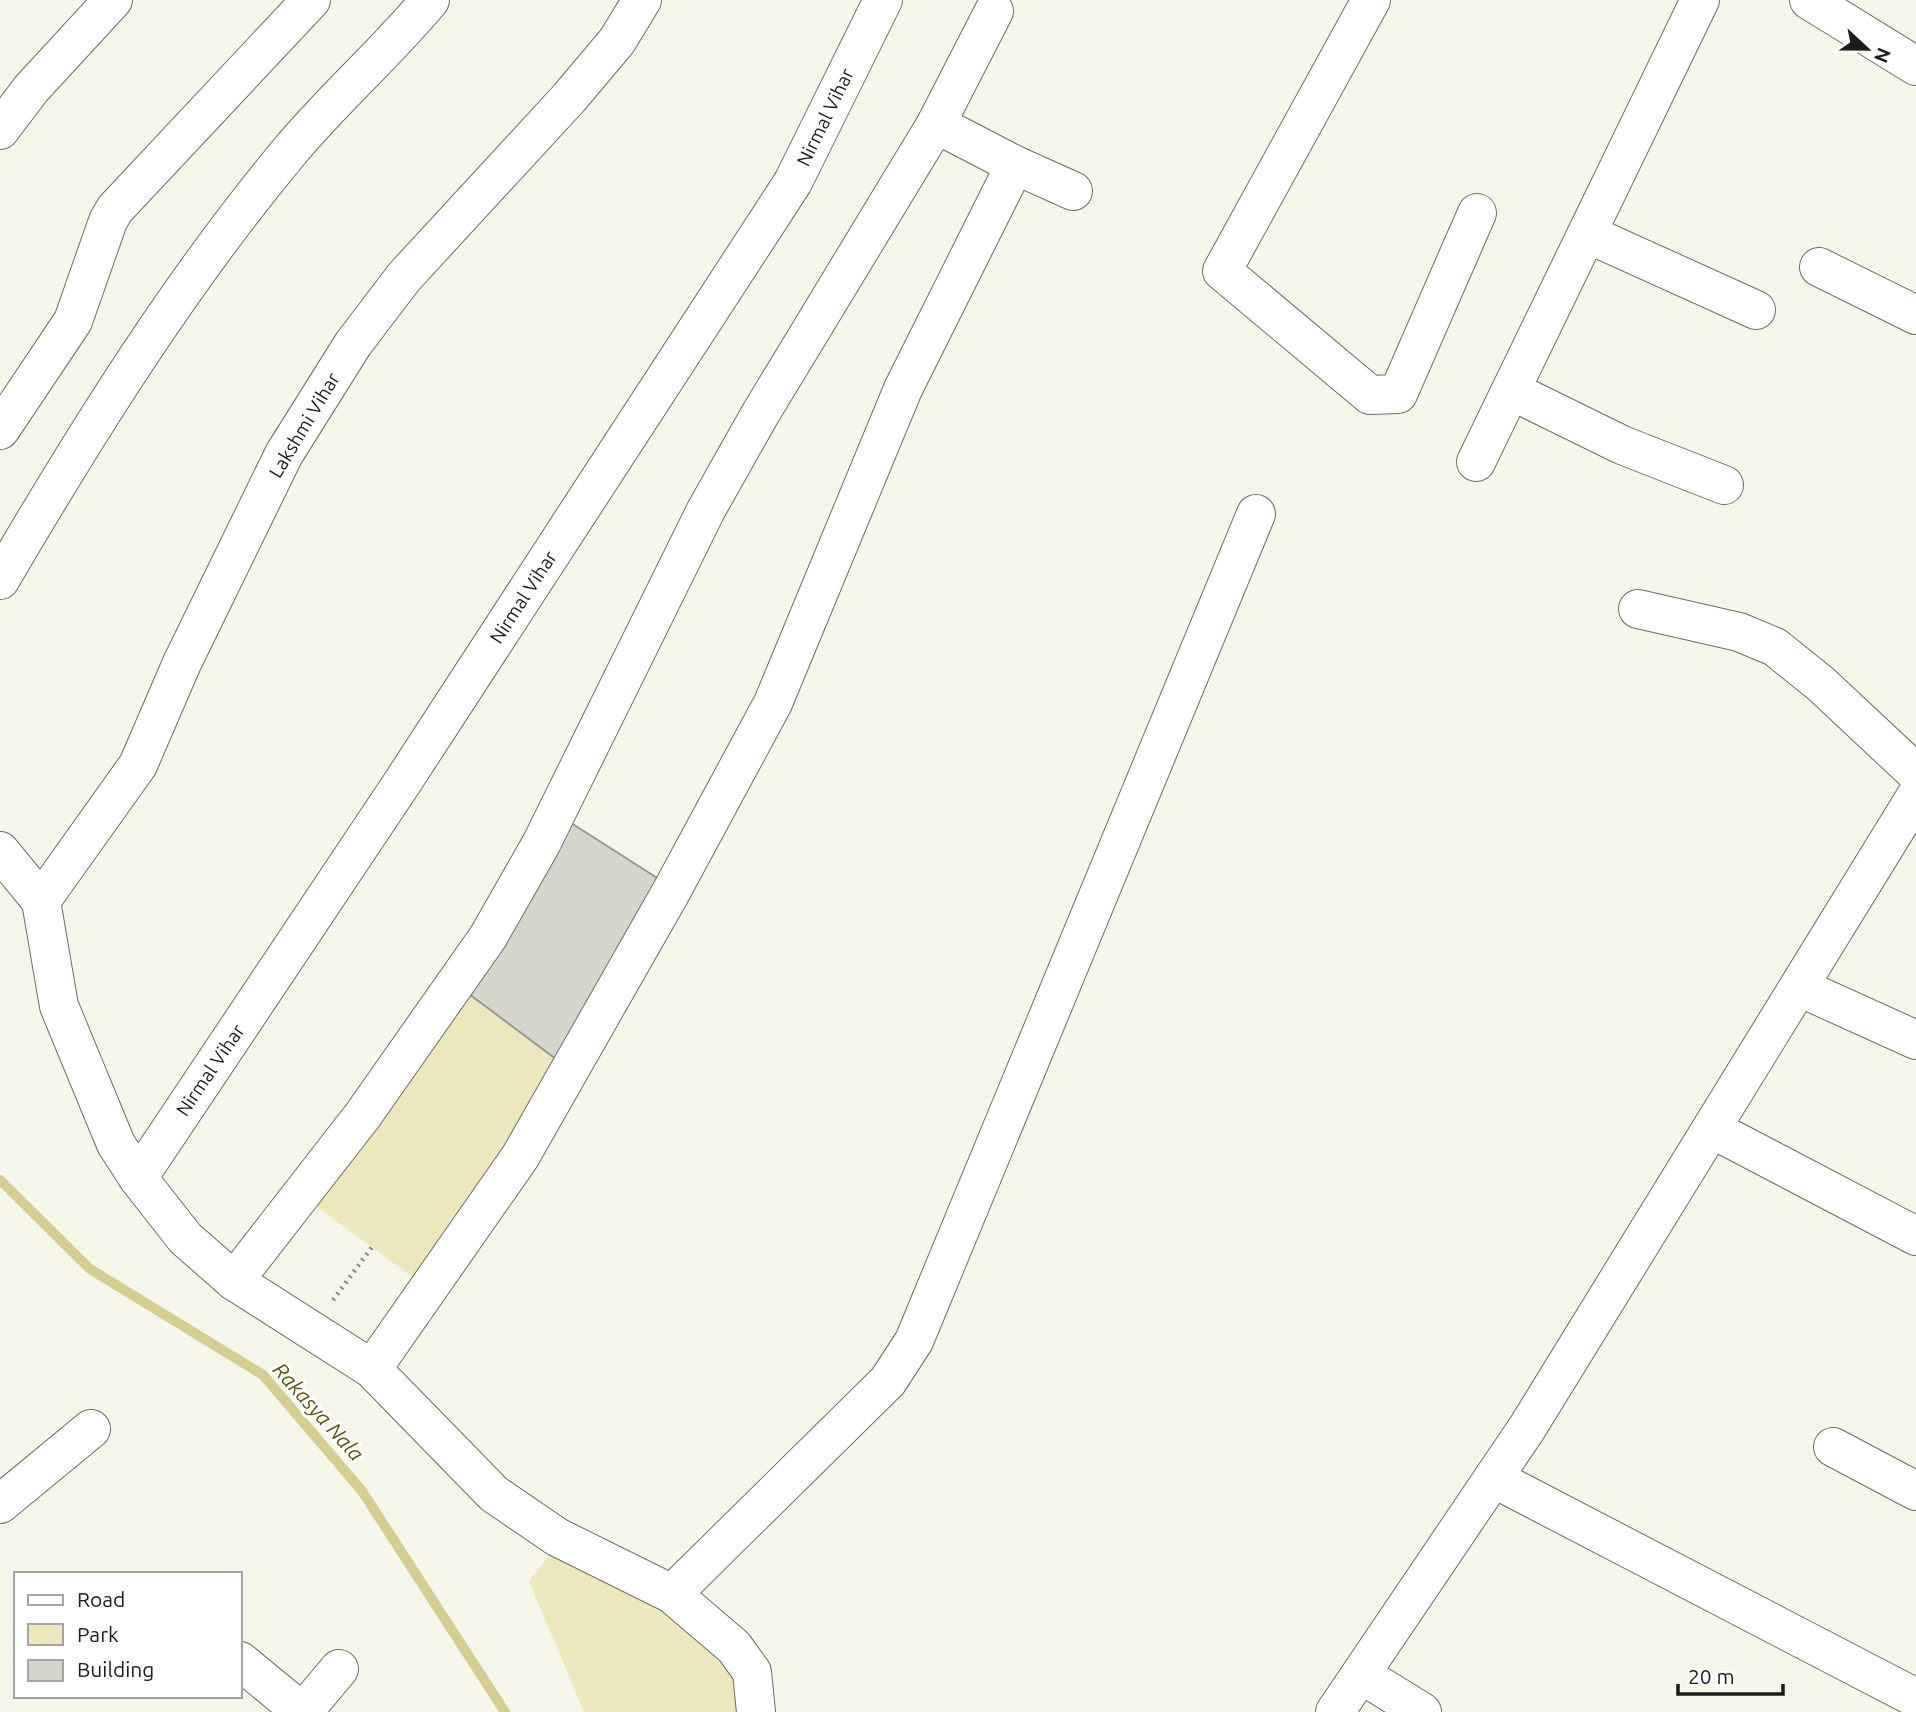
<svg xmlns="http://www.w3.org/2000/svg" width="1916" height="1712" font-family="Ubuntu,sans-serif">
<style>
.green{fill:#ece7bc}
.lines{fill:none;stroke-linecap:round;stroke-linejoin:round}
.stream{stroke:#d6ce91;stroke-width:10}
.building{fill:#d6d5cb;stroke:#99988e;stroke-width:2}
.street-casing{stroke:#6e6d64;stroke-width:40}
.secondary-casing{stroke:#6e6d64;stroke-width:40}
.path{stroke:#87877f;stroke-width:4.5;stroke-dasharray:2 5;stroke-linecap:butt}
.street{stroke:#fff;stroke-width:38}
.secondary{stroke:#fff;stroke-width:38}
.labels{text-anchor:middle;stroke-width:6;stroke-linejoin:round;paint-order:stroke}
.street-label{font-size:19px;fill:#1b1b17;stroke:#fff}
.water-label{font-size:21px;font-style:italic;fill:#5f560d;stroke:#fff}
</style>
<rect width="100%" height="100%" fill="#f6f5ea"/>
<!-- green -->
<g class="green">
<path d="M465,991l95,71 -141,220 -107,-79z"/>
<path d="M556,1547l88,43 100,91 1,31h-161l-55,-131z"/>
</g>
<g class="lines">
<!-- stream -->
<path class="stream" d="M0,1180l90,89 173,106 99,116 143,221"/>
</g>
<!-- building -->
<path class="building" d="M568,821l97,62 -105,179 -95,-71z"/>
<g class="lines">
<defs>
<g id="street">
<path d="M1371,0l-149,271 148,124 28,-1 79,-181"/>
<path d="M1809,0l107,66"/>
<path d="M936,124l79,41 58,26"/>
<path d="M0,130l31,-41 82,-89"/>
<path d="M1588,234l168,76"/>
<path d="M1819,267l97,48"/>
<path d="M1512,391l110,54 102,40"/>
<path d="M0,430l73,-109 35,-100 7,-12 196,-209"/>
<path d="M1476,462l224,-462"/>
<path d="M0,580c87,-148 179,-296 289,-428 44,-53 97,-99 141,-152"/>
<path d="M1638,609l101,23 36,15 46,37 95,89"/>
<path d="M0,851l41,50 18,105 57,138 22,34 47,60 49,43 138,88 122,125 63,43 115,57 62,53 18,25 4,40"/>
<path d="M41,901l97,-136 44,-102 102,-209 69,-110 51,-67 165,-179 48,-57 25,-41"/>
<path d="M1799,987l117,53"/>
<path d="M1712,1129l204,107"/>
<path d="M138,1178l264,-395 391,-601 90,-182"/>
<path d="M234,1281l129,-166 125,-178 53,-93 165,-334 53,-94 177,-292 58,-113"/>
<path d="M372,1369l148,-212 151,-265 102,-189 130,-314 112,-224"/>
<path d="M1833,1447l83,44"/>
<path d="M1493,1478l423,220"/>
<path d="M0,1504l91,-75"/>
<path d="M672,1594l216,-213 26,-40 342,-827"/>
<path d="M240,1661l62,51"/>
<path d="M1362,1675l60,37"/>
<path d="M303,1712l36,-43"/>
</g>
<path id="secondary" d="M1335,1712l192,-284 389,-632"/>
</defs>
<!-- street casing -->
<use href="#street" class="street-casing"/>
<!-- secondary casing -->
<use href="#secondary" class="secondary-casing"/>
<!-- path -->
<path class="path" d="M333,1300l39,-53"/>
<!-- street -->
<use href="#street" class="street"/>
<!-- secondary -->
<use href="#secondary" class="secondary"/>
</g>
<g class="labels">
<!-- street labels -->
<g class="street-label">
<text transform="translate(825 117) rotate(-64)" y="7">Nirmal Vihar</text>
<text transform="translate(304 425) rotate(-59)" y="7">Lakshmi Vihar</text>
<text transform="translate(523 597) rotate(-57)" y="7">Nirmal Vihar</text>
<text transform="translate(210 1070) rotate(-56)" y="7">Nirmal Vihar</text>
</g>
<!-- water labels -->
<g class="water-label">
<text transform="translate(318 1412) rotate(48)" y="7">Rakasya Nala</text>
</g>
</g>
<!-- legend -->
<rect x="14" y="1572" width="228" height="126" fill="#ffffff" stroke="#a4a4a2" stroke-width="2"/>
<rect x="28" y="1595" width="35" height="10" fill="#ffffff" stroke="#a4a4a2" stroke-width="2"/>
<text x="77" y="1607" font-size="21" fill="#1b1b17">Road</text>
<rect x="28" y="1624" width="35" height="21" fill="#ece7bc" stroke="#a4a4a2" stroke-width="2"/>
<text x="77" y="1642" font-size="21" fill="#1b1b17">Park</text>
<rect x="28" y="1660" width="35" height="21" fill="#d6d5cb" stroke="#a4a4a2" stroke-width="2"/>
<text x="77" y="1677" font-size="21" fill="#1b1b17">Building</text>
<!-- north arrow -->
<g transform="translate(1867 49) rotate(112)" stroke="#ffffff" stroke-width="5" paint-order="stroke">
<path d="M0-5L12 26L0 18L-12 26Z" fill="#1b1b17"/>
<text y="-10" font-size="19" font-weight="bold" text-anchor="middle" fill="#1b1b17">N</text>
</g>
<!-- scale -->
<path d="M1678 1684v10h105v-10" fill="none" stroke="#1b1b17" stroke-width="3.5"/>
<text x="1688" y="1684" font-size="21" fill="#1b1b17" stroke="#ffffff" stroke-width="5" paint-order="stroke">20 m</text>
</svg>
